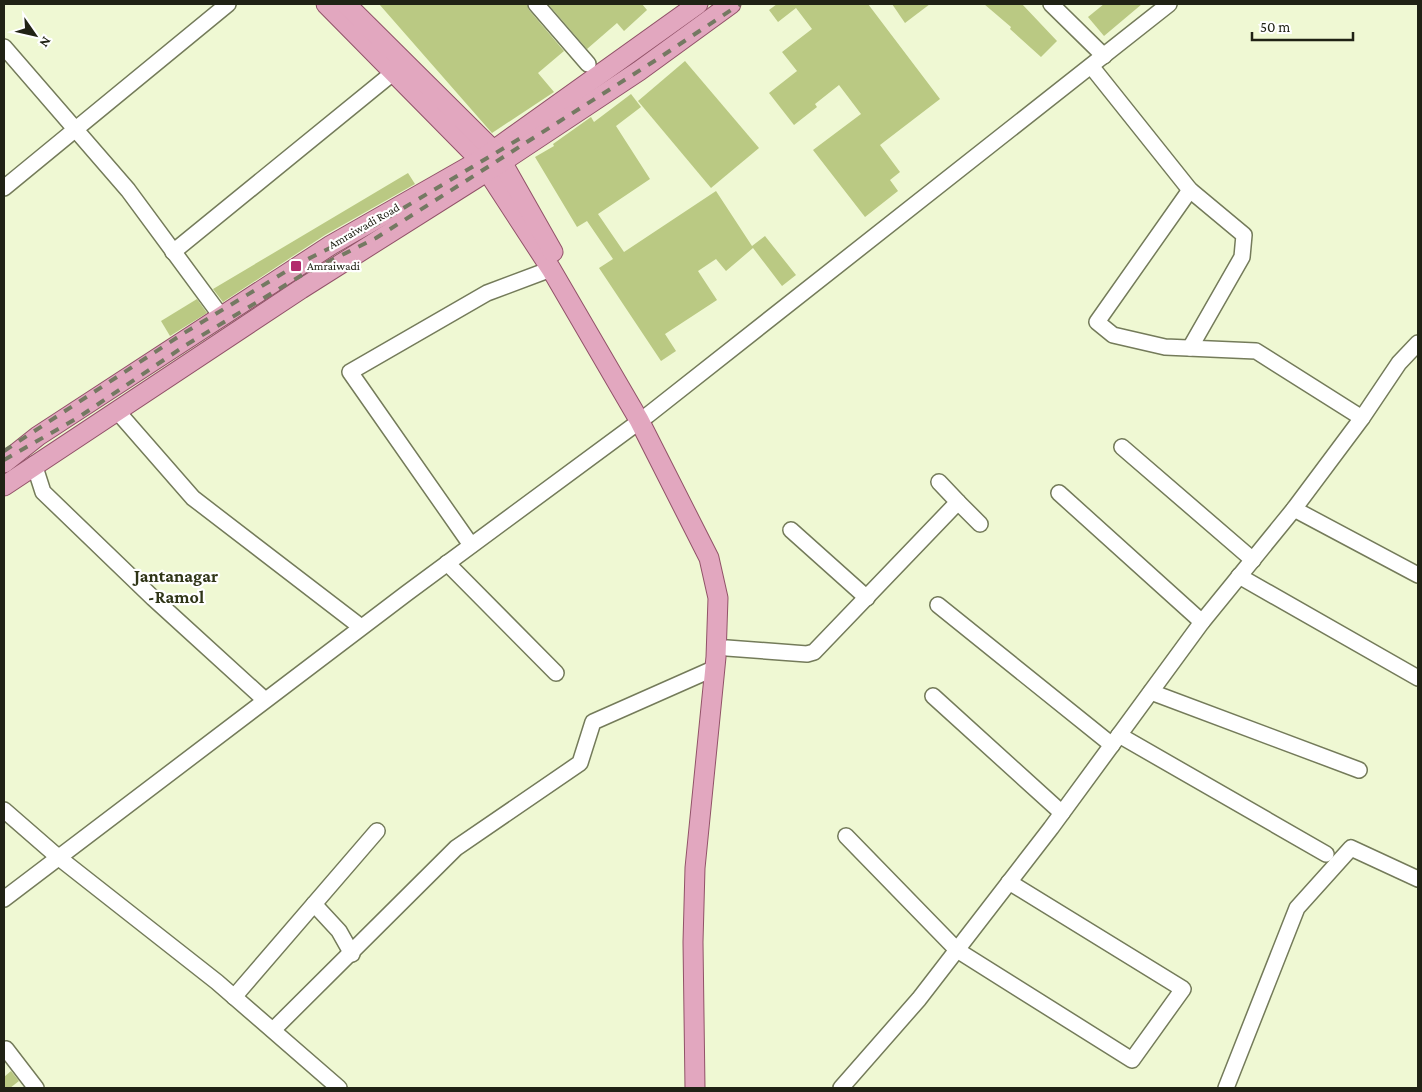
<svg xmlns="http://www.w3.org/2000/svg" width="1422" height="1092" font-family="'Crimson Pro',serif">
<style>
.building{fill:#bac983}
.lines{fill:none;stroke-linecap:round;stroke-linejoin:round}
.minor-casing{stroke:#747b5a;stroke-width:18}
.major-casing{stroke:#915268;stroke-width:21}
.minor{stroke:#fff;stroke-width:15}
.major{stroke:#e2a7bf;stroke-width:19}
.rail{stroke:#747962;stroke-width:4;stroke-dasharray:9 9;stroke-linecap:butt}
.poi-dot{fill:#b22a6d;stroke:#fff;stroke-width:2}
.labels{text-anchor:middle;stroke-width:4.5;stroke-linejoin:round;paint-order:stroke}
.street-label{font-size:12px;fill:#202215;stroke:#fff}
.poi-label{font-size:12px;fill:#202215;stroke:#fff;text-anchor:start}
.district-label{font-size:18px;font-weight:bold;fill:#2f3517;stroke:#fff}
</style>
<rect width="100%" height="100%" fill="#eff8d3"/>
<!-- building -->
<g class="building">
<path d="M379,4h148l2,6 35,41 -26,22 16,19 -62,41z"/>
<path d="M548,4h94l5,6 -23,21 -7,-8 -30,26z"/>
<path d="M777,4h91l72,95 -60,46 20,27 -10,8 8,11 -33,26 -52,-67 48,-36 -22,-29 -24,19 2,3 -23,18 -25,-32 28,-22 -15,-19 30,-23 -16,-21 -18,14 -9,-12z"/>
<path d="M892,4h38l-25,19z"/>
<path d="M984,4h38l35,37 -16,16 -31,-28 1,-2z"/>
<path d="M1104,4h38l-38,32 -16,-19z"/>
<path d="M685,61l74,87 -48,40 -73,-87z"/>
<path d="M631,94l10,13 -25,19 34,53 -52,35 26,38 92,-61 36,55 13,-10 31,39 -14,11 -29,-38 -27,23 -10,-12 -18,12 19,29 -52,34 11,17 -15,10 -62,-93 14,-9 -26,-38 -10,6 -42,-70 19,-11 -1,-2 38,-27 3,5z"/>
<path d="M408,173l7,11 -90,51 -102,67 -10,-13z"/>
<path d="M197,299l10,14 -37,23 -9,-15z"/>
<path d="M11,1071l8,10 -9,7h-6v-11z"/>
</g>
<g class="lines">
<defs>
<g id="minor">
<path d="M536,4l52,60"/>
<path d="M1051,4l53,52"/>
<path d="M4,47l124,143 93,126"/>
<path d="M1091,66l99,124 54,45 -2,22 -52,91"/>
<path d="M4,188l224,-184"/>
<path d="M1190,190l-93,132 16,13 52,12 91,4 106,67"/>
<path d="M173,252l221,-180"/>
<path d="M117,411l76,87 168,129"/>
<path d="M1122,447l131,113"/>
<path d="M34,464l9,28 110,106 112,102"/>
<path d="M1059,493l143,129"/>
<path d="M958,502l22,22"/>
<path d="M1294,509l124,66"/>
<path d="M791,530l76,68"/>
<path d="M471,545l-121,-173 137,-79 64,-24"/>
<path d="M447,563l109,110"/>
<path d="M1239,576l179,102"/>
<path d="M938,605l174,140"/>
<path d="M727,648l80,6 7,-2 144,-150 -19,-20"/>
<path d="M1151,692l208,78"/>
<path d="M933,696l129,117"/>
<path d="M1119,735l207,119"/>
<path d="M4,810l54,47 159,125 122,106"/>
<path d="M846,836l111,114 175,110 51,-71 -174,-107"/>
<path d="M4,899l403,-306 241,-178 521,-411"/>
<path d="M314,904l25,27 13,23"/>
<path d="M234,997l143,-166"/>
<path d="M273,1030l183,-182 124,-85 13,-41 122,-54"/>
<path d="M6,1049l30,39"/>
<path d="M841,1088l78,-89 132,-171 151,-206 92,-113 68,-91 37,-55 19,-20"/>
<path d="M1226,1088l71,-180 54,-60 67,31"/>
</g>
<g id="major">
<path d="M326,4l154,156 71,109 88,151 70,138 9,40 -2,59 -21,211 -2,74 2,146"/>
<path d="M346,4l146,145 10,13 51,90"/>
<path d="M4,463l34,-27 293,-191 149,-85 218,-156"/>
<path d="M4,486l297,-197 201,-127 137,-91 92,-67"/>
</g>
</defs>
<!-- minor casing -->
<use href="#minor" class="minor-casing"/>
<!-- major casing -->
<use href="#major" class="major-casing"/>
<!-- minor -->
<use href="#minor" class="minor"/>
<!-- major -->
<use href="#major" class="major"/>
<!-- rail -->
<g class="rail">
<path d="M4,451l180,-118 116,-70 70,-35 154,-92"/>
<path d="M4,460l75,-43 107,-72 116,-70 74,-37 280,-178 84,-56"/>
</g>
</g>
<!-- markers -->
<rect class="poi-dot" x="290" y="260" width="12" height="12" rx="2.5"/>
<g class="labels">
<!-- street labels -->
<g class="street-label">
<text transform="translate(364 226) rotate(-30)" y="4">Amraiwadi Road</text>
</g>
<!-- poi labels -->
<g class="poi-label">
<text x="307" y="270">Amraiwadi</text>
</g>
<!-- district labels -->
<g class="district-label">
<text x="176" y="582">Jantanagar<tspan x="176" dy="21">-Ramol</tspan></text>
</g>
</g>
<!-- border -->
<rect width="1422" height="1092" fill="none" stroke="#202215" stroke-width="10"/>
<!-- north arrow -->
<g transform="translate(35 35) rotate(124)" stroke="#ffffff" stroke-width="4" paint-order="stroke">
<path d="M0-4L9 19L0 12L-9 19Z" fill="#202215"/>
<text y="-8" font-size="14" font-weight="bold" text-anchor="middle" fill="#202215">N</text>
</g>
<!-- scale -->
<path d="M1252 32v8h101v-8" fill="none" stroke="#202215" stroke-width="2.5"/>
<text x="1260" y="32" font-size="15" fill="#202215" stroke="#ffffff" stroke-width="4" paint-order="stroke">50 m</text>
</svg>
